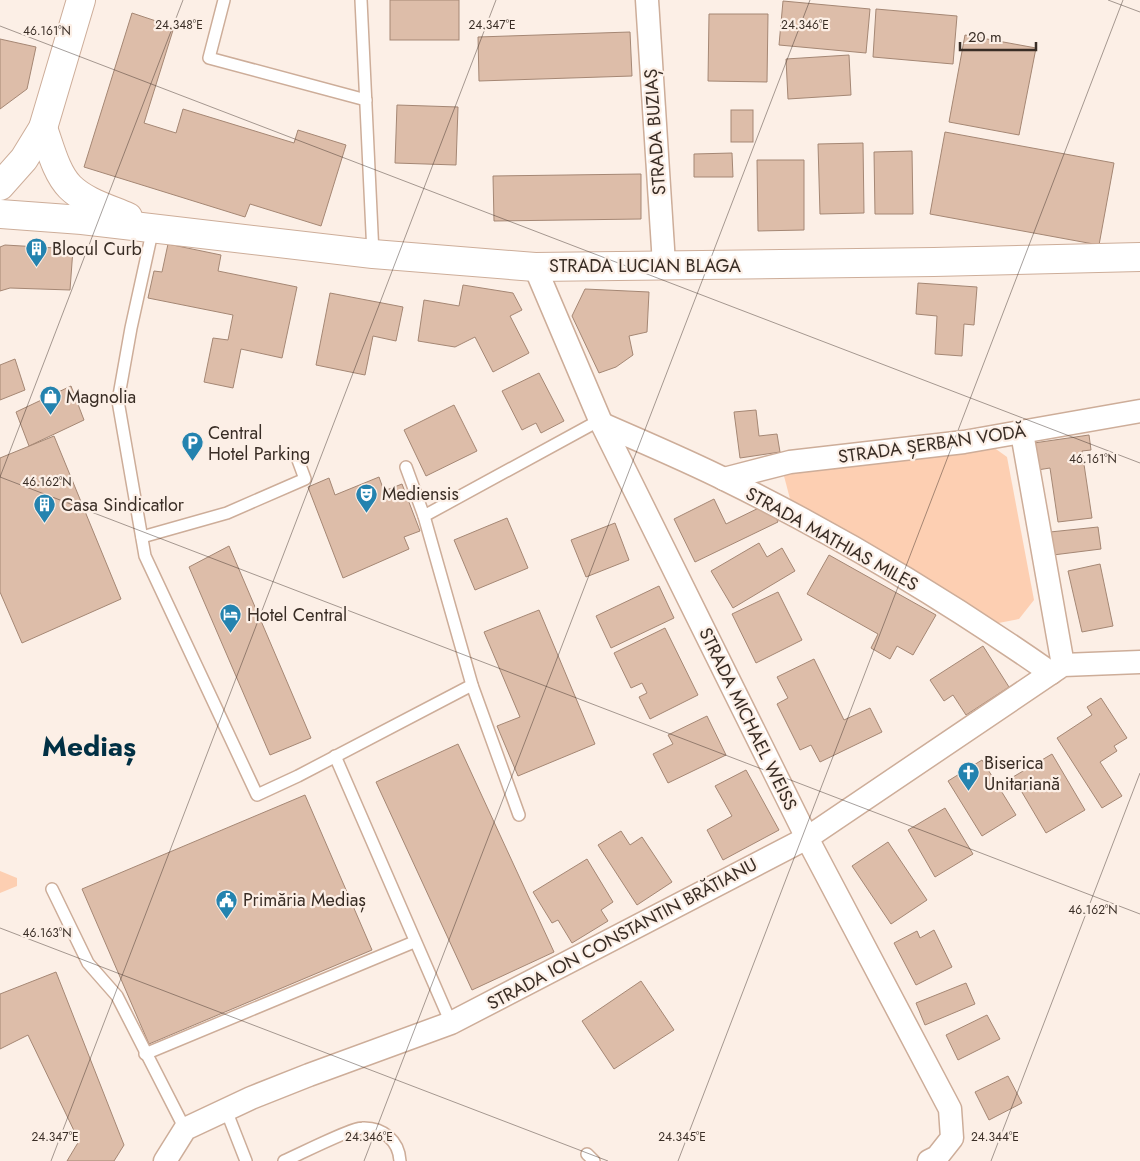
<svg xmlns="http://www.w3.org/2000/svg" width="1140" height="1161" font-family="Jost,sans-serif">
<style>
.green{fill:#fdcfb2}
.building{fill:#ddbda9;stroke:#a58774}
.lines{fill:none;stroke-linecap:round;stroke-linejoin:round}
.service-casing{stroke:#cdad99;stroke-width:14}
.minor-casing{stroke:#cdad99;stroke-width:25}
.tertiary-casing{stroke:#cdad99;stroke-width:30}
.service{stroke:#fff;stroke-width:11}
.minor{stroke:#fff;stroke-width:22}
.tertiary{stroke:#fff;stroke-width:28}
.ticks{fill:none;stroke:#392d25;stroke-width:1;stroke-opacity:0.45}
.labels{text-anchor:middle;stroke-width:4.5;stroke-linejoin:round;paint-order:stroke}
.street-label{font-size:18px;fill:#392d25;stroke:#fcefe6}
.poi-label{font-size:18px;fill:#392d25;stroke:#fcefe6;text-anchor:start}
.town-label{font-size:28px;font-weight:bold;fill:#013044;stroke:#fcefe6}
.ticks-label{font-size:12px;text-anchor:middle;fill:#392d25;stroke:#fcefe6;stroke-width:4.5;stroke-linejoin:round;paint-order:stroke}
</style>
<rect width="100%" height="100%" fill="#fcefe6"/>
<!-- green -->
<g class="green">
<path d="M989,444l18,13 27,143 -15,19 -36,7 -189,-112 -10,-38 6,-14z"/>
<path d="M0,871l17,7v8l-17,7z"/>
</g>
<!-- building -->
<g class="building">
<rect x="390" y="0" width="69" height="40"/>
<path d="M783,1l87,8 -4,44 -87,-8z"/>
<path d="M876,9l81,7 -4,48 -80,-7z"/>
<path d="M132,13l42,14 -30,96 32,10 7,-24 111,34 4,-13 48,15 -25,81 -71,-22 -5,13 -161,-50z"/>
<path d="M709,14h59l-1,68 -59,-1z"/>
<path d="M630,32l2,44 -153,5 -1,-44z"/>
<path d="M965,35l71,13 -17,87 -70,-13z"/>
<path d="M0,39l36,8 -9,42 -27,20z"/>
<path d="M849,55l2,40 -63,4 -2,-40z"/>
<path d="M397,105l61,2 -2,58 -61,-2z"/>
<rect x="731" y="110" width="22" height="32"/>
<path d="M945,132l169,31 -15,82 -169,-31z"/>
<path d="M863,143l1,70 -44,1 -2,-70z"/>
<path d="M912,151l1,63h-38l-1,-62z"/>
<path d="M732,153l1,24h-39v-23z"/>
<path d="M757,160h47v70l-46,1z"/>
<path d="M641,174v45l-147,2 -1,-45z"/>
<path d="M168,244l53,11 -3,16 79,16 -15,71 -41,-9 -8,39 -29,-6 9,-44 15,2 5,-25 -85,-17 6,-27 8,1z"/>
<path d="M5,245l68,4 -3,41 -60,-2 -10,3v-44z"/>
<path d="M918,283l59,4 -3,38 -10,-1 -2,32 -27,-2 2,-38 -21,-2z"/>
<path d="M463,285l50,8 9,17 -12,6 19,37 -36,19 -18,-35 -20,10 -37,-6 6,-41 35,6z"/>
<path d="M585,289l64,3 -2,40 -18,4 4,19 -17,12 -17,6 -27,-57z"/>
<path d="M330,293l73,14 -7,34 -23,-5 -8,39 -49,-10z"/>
<path d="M15,359l10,31 -25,10v-35z"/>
<path d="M539,373l25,48 -23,12 -5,-10 -14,7 -20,-39z"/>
<path d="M71,386l13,34 -55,26 -13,-34z"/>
<path d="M454,405l23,46 -51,25 -22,-46z"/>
<path d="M756,410l3,26 18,-2 3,18 -40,6 -6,-46z"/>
<path d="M1089,435l2,15 -9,1 10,67 -34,4 -8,-54 -19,3 -4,-27z"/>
<path d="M54,436l67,163 -99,44 -22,-51v-134z"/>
<path d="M379,477l5,14 18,-7 18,47 -16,6 5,12 -66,29 -35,-91 21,-9 6,17z"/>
<path d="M714,499l12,25 43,-21 9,19 -83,40 -21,-43z"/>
<path d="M507,518l21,50 -53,22 -21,-50z"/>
<path d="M615,523l14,37 -43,17 -15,-37z"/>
<path d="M1098,527l3,22 -48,6 -3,-23z"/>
<path d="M759,543l8,14 15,-9 13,23 -62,37 -22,-37z"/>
<path d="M229,546l82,192 -41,17 -81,-188z"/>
<path d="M829,555l107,60 -23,40 -16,-9 -7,13 -19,-11 7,-14 -71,-40z"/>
<path d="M1100,564l13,62 -31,6 -14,-61z"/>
<path d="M659,586l15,32 -63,30 -15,-32z"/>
<path d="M778,592l24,48 -46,23 -24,-49z"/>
<path d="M539,610l56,134 -77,32 -21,-50 23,-9 -36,-85z"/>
<path d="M665,628l33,67 -48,24 -11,-22 8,-4 -5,-10 -11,5 -17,-35z"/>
<path d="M983,646l26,41 -43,28 -13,-20 -9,6 -14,-21z"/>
<path d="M814,659l30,61 26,-12 12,24 -62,30 -9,-17 -11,5 -23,-46 11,-6 -11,-21z"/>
<path d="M1101,698l26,40 -13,8 3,5 -17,11 22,34 -20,12 -45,-70 35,-23 -5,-8z"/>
<path d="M707,716l19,39 -58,28 -15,-29 20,-10 -5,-9z"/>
<path d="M458,744l96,208 -82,38 -96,-208z"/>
<path d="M1052,754l33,56 -39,23 -33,-56z"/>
<path d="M982,760l34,55 -34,21 -34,-55z"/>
<path d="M746,770l33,60 -56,30 -16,-30 25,-14 -17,-30z"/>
<path d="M305,795l67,155 -223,94 -67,-155z"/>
<path d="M945,808l28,46 -38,23 -27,-47z"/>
<path d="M621,831l9,14 12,-8 30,45 -35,23 -39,-60z"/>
<path d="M888,842l39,58 -36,24 -39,-58z"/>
<path d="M587,859l26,43 -12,8 7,11 -36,22 -14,-23 -6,3 -19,-31z"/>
<path d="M934,930l18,37 -36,18 -22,-42 23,-12 3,7z"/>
<path d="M56,972l68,173 -10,16h-47l12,-20 -51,-106 -28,14v-55z"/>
<path d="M641,981l33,49 -60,39 -32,-48z"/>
<path d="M966,983l9,21 -50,21 -9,-22z"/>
<path d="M987,1015l13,24 -42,21 -12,-25z"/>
<path d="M1008,1076l14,27 -33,17 -14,-28z"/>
</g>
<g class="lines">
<defs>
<g id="service">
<path d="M224,0l-15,58 157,42"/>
<path d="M361,0l12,254"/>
<path d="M153,228l-22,100 -13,73 27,155 112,239 41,-19 174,-91"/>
<path d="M406,467l18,49 48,169 47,130"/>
<path d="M424,516l176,-96"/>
<path d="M142,537l85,-24 78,-34 -7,-19"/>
<path d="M335,756l116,267"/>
<path d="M52,889l36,74 29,33 68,133"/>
<path d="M145,1054l269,-112"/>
<path d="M226,1110l20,51"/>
<path d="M587,1154l7,7"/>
<path d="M284,1161c14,-6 67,-33 78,-33 21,-1 37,13 38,33"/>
</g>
<g id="minor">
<path d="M647,0l17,264"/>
<path d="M535,267l65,153 207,418 143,271 2,29 -15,19 -8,4"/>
<path d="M602,424c41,18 84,36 124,56 112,55 222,121 325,193"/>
<path d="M1022,433l41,232"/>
<path d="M724,479l66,-17 174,-20 176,-31"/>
<path d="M165,1161l20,-32 66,-31 58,-23 142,-52 356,-185 256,-173 77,-3"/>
</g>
<g id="tertiary">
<path d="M43,128c7,19 13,45 27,59 15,15 40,22 58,30"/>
<path d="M0,186l24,-27 19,-31 38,-128"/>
<path d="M0,214l82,6 291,34 162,13 399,-5 206,-5"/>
</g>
</defs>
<!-- service casing -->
<use href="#service" class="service-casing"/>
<!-- minor casing -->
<use href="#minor" class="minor-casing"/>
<!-- tertiary casing -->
<use href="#tertiary" class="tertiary-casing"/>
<!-- service -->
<use href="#service" class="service"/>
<!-- minor -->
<use href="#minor" class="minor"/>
<!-- tertiary -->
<use href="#tertiary" class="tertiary"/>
</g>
<!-- ticks -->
<path class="ticks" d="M1108,0l32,12M0,26l1140,437M0,477l183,-477M0,477l1140,437M0,928l608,233M51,1161l445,-1161M364,1161l446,-1161M678,1161l445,-1161M991,1161l149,-388"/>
<!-- icons -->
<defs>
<symbol id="building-pin" viewBox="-11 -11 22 30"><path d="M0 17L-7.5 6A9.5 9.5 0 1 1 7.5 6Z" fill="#2483af" stroke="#fcefe6"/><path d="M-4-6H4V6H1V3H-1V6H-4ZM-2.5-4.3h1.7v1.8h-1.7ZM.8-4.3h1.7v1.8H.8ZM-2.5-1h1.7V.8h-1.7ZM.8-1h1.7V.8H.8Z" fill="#fff"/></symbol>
<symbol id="shop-pin" viewBox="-11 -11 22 30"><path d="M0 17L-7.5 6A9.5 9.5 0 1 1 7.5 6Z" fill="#2483af" stroke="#fcefe6"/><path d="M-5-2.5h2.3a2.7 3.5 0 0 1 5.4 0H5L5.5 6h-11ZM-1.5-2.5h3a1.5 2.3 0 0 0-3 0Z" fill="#fff"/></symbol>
<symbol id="parking-pin" viewBox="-11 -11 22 30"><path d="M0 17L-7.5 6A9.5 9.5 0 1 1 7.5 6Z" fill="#2483af" stroke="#fcefe6"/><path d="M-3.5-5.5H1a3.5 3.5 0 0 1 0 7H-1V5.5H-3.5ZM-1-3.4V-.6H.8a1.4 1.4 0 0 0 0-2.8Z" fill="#fff"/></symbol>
<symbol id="theatre-pin" viewBox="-11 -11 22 30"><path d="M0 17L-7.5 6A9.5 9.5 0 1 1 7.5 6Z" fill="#2483af" stroke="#fcefe6"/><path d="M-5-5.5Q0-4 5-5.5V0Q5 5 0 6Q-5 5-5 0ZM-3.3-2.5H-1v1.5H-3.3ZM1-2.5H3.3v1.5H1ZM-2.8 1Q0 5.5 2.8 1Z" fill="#fff"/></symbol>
<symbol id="hotel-pin" viewBox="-11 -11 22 30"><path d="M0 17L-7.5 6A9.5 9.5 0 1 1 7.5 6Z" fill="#2483af" stroke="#fcefe6"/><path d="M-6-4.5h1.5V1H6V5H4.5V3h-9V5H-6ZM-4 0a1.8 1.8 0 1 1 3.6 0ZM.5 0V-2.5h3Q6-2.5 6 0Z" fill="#fff"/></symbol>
<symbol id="church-pin" viewBox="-11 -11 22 30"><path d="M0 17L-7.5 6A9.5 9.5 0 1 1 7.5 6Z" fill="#2483af" stroke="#fcefe6"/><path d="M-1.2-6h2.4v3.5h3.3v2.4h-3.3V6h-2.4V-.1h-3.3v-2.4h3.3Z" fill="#fff"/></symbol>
<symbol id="civic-pin" viewBox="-11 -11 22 30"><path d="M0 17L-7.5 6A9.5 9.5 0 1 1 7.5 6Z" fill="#2483af" stroke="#fcefe6"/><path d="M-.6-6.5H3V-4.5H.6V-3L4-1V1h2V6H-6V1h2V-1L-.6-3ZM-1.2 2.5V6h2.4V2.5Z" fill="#fff"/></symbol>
</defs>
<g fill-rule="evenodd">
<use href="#building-pin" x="24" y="236" width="25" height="34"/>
<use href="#shop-pin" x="38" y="384" width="25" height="34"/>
<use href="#parking-pin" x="180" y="430" width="25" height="34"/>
<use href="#theatre-pin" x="354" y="482" width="25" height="34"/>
<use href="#building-pin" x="32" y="492" width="25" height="34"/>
<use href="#hotel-pin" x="218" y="602" width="25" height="34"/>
<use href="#church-pin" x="956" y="760" width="25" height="34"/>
<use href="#civic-pin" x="214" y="888" width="25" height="34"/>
</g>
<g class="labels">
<!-- street labels -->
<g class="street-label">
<text transform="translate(655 132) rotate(-94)" y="6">STRADA BUZIAȘ</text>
<text x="645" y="272">STRADA LUCIAN BLAGA</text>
<text transform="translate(932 444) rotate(-8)" y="6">STRADA ȘERBAN VODĂ</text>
<text transform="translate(832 539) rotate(29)" y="6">STRADA MATHIAS MILES</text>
<text transform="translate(748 719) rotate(64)" y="6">STRADA MICHAEL WEISS</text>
<text transform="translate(622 934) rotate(-28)" y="6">STRADA ION CONSTANTIN BRĂTIANU</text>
</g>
<!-- poi labels -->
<g class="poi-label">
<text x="52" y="255">Blocul Curb</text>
<text x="66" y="403">Magnolia</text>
<text x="208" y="439">Central<tspan x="208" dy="21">Hotel Parking</tspan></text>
<text x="382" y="500">Mediensis</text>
<text x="61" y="511">Casa Sindicatlor</text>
<text x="247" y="621">Hotel Central</text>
<text x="984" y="769">Biserica<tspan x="984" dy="21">Unitariană</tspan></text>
<text x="243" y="906">Primăria Mediaș</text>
</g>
<!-- town labels -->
<g class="town-label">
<text x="89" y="756">Mediaș</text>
</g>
</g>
<g class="ticks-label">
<text x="492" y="29">24.347°E</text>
<text x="805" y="29">24.346°E</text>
<text x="179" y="29">24.348°E</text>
<text x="47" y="35">46.161°N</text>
<text x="1093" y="463">46.161°N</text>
<text x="47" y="486">46.162°N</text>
<text x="1093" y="914">46.162°N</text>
<text x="47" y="937">46.163°N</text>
<text x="55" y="1141">24.347°E</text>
<text x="369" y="1141">24.346°E</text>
<text x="682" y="1141">24.345°E</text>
<text x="995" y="1141">24.344°E</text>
</g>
<!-- scale -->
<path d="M960 42v8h76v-8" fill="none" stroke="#392d25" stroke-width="2.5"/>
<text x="968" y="42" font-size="15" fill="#392d25" stroke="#fcefe6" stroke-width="4" paint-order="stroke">20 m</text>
</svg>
